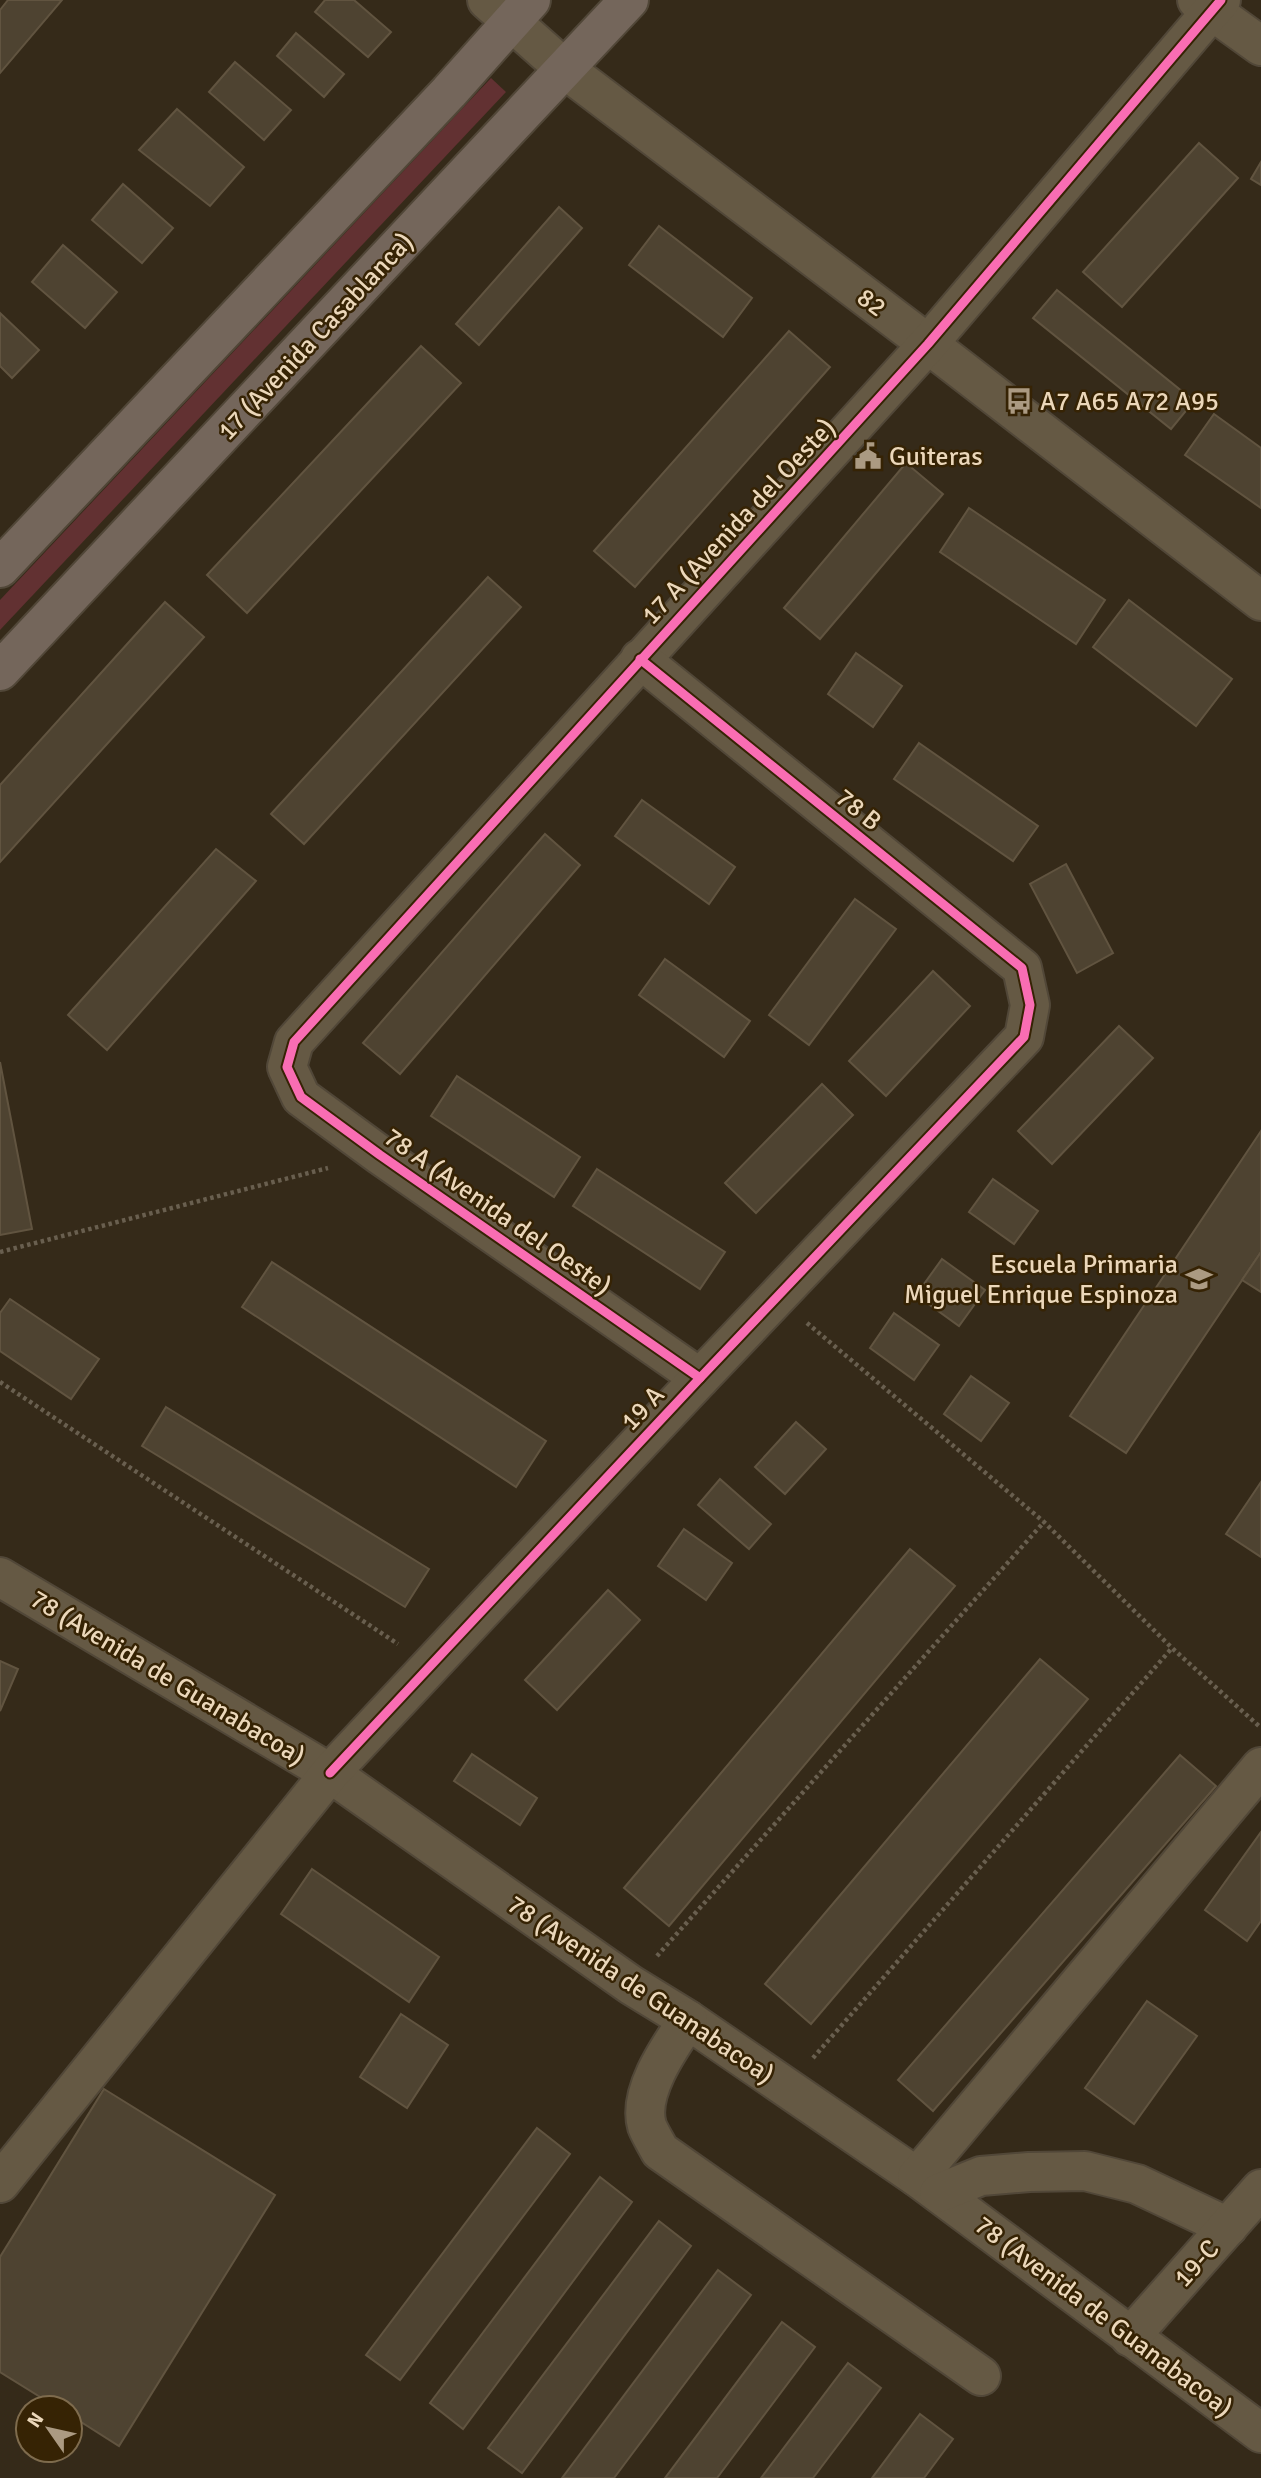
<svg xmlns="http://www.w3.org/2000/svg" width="1261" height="2478" font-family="Signika,sans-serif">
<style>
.green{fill:#623132}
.building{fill:#4e4331;stroke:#615440;stroke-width:2}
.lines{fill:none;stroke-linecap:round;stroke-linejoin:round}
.minor-casing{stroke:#514738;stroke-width:42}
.major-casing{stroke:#514738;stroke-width:42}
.path{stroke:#695f4f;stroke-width:4.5;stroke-dasharray:3.5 3.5;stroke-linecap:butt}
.minor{stroke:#655944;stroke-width:38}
.major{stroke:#74665b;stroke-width:38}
.cycleway-casing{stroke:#362304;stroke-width:13}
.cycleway{stroke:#f96db3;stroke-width:9}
.labels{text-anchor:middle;stroke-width:5;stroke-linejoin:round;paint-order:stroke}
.street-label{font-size:26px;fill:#ebd7ba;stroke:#362304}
.poi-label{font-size:26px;fill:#ebd7ba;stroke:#362304;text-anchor:start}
</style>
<rect width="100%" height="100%" fill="#352a19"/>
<!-- green -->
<path class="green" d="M491,78l15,14 -506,538v-30z"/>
<!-- building -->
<g class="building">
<path d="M8,0h54l-62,73v-63z"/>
<path d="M325,0h29l37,32 -23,25 -53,-45z"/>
<path d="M296,33l48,41 -20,23 -47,-41z"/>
<path d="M235,62l56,48 -27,30 -55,-48z"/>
<path d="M177,109l67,58 -34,39 -71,-56z"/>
<path d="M1199,143l39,35 -116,129 -39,-35z"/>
<path d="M1261,162v23l-10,-6z"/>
<path d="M123,184l50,44 -31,35 -50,-43z"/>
<path d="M559,207l23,21 -103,117 -23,-21z"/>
<path d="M659,226l93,72 -29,39 -94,-72z"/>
<path d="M63,245l54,47 -32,36 -53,-46z"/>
<path d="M1057,290l137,111 -23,28 -138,-111z"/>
<path d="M0,313l39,37 -27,28 -12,-12z"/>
<path d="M789,331l41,36 -195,220 -41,-36z"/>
<path d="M421,346l40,37 -214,230 -40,-38z"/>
<path d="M1214,414l47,34v60l-76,-53z"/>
<path d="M906,463l37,31 -123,145 -36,-31z"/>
<path d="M969,508l136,92 -29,44 -136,-92z"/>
<path d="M488,577l33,30 -217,237 -33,-30z"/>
<path d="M1129,600l103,79 -36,47 -103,-79z"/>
<path d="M165,602l39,35 -204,225v-77z"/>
<path d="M856,653l46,33 -29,41 -45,-33z"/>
<path d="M919,743l119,83 -25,35 -119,-82z"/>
<path d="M642,800l93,67 -26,37 -94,-68z"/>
<path d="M545,834l35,31 -180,209 -37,-31z"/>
<path d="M216,849l40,32 -149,169 -39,-35z"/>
<path d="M1066,864l47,89 -36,20 -47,-89z"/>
<path d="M855,899l41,30 -87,116 -40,-30z"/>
<path d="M665,959l85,62 -26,36 -85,-62z"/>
<path d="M933,971l37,35 -84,90 -37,-35z"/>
<path d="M1119,1026l34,32 -101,106 -34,-33z"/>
<path d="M0,1062l32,167 -32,6z"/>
<path d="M457,1076l123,81 -26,40 -123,-81z"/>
<path d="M822,1084l31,31 -97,98 -31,-30z"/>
<path d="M1261,1131v121l-135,201 -56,-37z"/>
<path d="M597,1169l128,83 -25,37 -127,-83z"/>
<path d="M993,1179l45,32 -24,33 -45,-32z"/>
<path d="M1261,1252v40l-19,-12z"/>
<path d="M942,1259l43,31 -26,36 -43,-31z"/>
<path d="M272,1262l274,179 -30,46 -274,-180z"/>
<path d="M10,1299l89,60 -28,40 -71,-48v-38z"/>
<path d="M894,1313l45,32 -25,35 -44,-32z"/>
<path d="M971,1376l38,27 -28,38 -37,-27z"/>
<path d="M166,1407l263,162 -24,38 -263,-161z"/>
<path d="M796,1422l30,27 -41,45 -30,-27z"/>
<path d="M720,1479l51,45 -22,25 -51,-44z"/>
<path d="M1261,1482v75l-35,-23z"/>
<path d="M684,1529l48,34 -26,37 -48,-34z"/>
<path d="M910,1549l45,37 -286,340 -45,-38z"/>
<path d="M608,1590l32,30 -83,90 -32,-30z"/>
<path d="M1040,1659l48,40 -277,325 -46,-40z"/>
<path d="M0,1661l18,8 -18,42z"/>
<path d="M472,1754l65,44 -17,27 -66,-44z"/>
<path d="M1180,1755l36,31 -283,325 -35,-31z"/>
<path d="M1261,1832v89l-14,20 -42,-31z"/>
<path d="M312,1869l127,88 -30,45 -128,-88z"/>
<path d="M1147,2001l50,35 -63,88 -49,-36z"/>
<path d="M401,2014l47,31 -41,63 -47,-31z"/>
<path d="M104,2089l171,106 -156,251 -49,-31v-7h-12l-58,-36v-115z"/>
<path d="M537,2128l33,26 -170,226 -34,-25z"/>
<path d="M600,2177l32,25 -169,227 -33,-26z"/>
<path d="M659,2221l32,25 -169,227 -34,-25z"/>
<path d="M718,2270l33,25 -137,183h-52z"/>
<path d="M782,2322l33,25 -98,131h-52z"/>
<path d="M848,2363l33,25 -68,90h-52z"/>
<path d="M920,2414l33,25 -29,39h-52z"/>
</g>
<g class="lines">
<defs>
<g id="minor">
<path d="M487,0l79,70 362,274 333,257"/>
<path d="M1197,0l64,46"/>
<path d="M700,1378l-320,-223 -79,-58 -14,-30 7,-25 634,-698 293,-344"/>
<path d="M0,1577l330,196 301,212 57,35 229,157 344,256"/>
<path d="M688,2020c-17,25 -51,72 -41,106 3,8 9,17 13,25l321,225"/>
<path d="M917,2177l344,-410"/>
<path d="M0,2183l330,-410 370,-395 324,-341 6,-32 -8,-37 -382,-309"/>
<path d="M939,2193l42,-17 48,-4 56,-1 52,13 91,43"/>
<path d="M1130,2337l131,-148"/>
</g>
<g id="major">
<path d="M0,568l449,-476 82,-92"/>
<path d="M0,671l629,-671"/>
</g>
</defs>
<!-- minor casing -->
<use href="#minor" class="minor-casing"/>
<!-- major casing -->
<use href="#major" class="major-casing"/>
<!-- path -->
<g class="path">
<path d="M0,1252l328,-84"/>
<path d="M807,1323l237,199 128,126 88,79"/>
<path d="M0,1382l398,262"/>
<path d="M657,1956l387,-434"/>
<path d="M813,2058l359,-410"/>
</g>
<!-- minor -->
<use href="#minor" class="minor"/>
<!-- major -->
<use href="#major" class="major"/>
<defs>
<g id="cycleway">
<path d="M700,1378l-320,-223 -79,-58 -14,-30 7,-25 634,-698 293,-344"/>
<path d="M330,1773l370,-395 324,-341 6,-32 -8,-37 -382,-309"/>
</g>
</defs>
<!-- cycleway casing -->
<use href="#cycleway" class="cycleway-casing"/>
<!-- cycleway -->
<use href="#cycleway" class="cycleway"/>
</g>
<!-- icons -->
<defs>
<symbol id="bus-bare" viewBox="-9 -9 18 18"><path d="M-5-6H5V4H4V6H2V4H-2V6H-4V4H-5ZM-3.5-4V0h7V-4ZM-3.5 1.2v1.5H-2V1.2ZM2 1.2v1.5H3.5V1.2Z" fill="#ab9a82" stroke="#362304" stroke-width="2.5" paint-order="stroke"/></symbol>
<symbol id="civic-bare" viewBox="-9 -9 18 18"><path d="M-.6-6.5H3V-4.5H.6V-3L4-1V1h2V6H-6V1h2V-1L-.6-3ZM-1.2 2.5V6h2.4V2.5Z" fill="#ab9a82" stroke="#362304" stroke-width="2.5" paint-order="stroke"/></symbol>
<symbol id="school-bare" viewBox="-9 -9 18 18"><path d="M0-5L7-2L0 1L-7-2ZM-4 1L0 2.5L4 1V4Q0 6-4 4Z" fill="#ab9a82" stroke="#362304" stroke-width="2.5" paint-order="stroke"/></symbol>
</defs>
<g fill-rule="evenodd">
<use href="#bus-bare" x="1000" y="382" width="38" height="38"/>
<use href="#civic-bare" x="849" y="437" width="38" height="38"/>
<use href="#school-bare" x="1180" y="1260" width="38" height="38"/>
</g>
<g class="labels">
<!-- street labels -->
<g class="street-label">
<text transform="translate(872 302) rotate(37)" y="9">82</text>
<text transform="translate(315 336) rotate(-47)" y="9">17 (Avenida Casablanca)</text>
<text transform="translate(738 521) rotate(-47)" y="9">17 A (Avenida del Oeste)</text>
<text transform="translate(859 809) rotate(39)" y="9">78 B</text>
<text transform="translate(498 1211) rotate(35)" y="9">78 A (Avenida del Oeste)</text>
<text transform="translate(642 1408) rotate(-47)" y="9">19 A</text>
<text transform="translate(168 1677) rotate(31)" y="9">78 (Avenida de Guanabacoa)</text>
<text transform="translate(641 1989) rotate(34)" y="9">78 (Avenida de Guanabacoa)</text>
<text transform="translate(1196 2263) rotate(-48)" y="9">19-C</text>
<text transform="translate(1104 2316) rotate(37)" y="9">78 (Avenida de Guanabacoa)</text>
</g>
<!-- poi labels -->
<g class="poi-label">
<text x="1040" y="410">A7 A65 A72 A95</text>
<text x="889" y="465">Guiteras</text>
<text x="1178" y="1273" text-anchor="end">Escuela Primaria<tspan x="1178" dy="30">Miguel Enrique Espinoza</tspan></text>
</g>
</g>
<!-- north arrow -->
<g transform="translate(49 2429) rotate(304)"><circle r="33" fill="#362304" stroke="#7e6b4d" stroke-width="2"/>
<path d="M0-5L12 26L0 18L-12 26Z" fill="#ab9a82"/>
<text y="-10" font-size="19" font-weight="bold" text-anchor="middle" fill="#ebd7ba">N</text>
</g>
</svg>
